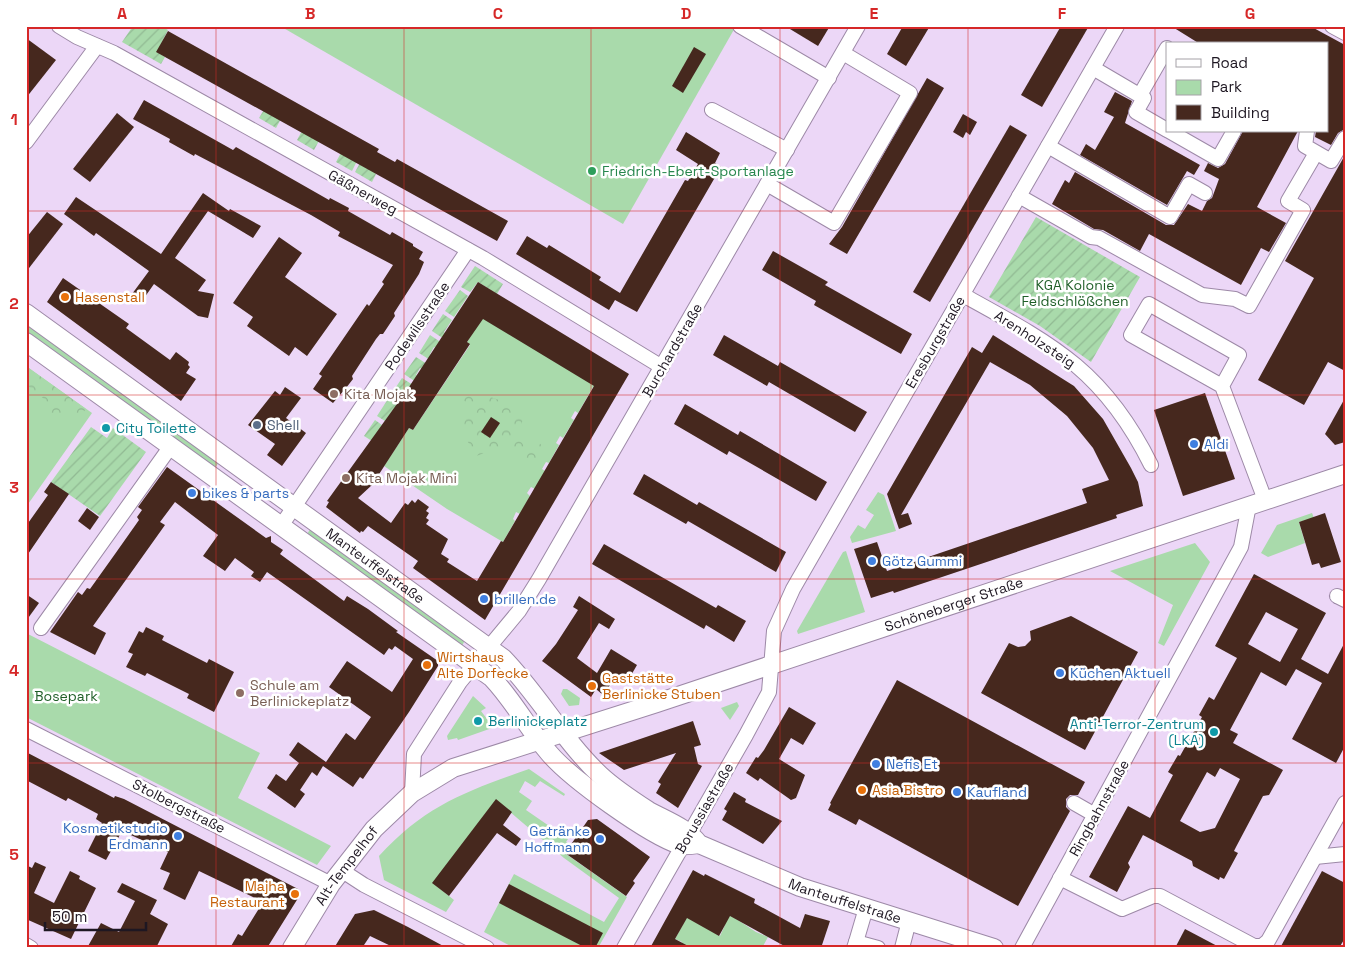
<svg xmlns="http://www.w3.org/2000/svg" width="1371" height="974" font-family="'Space Grotesk',sans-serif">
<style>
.green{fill:#a9daab}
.forest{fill:url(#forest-crowns)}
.garden{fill:url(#garden-furrows)}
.building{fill:#46281e;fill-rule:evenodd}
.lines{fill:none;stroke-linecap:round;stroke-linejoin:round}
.minor-casing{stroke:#9d89a7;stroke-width:16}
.major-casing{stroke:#9d89a7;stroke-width:20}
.minor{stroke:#fff;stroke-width:14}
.major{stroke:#fff;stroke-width:18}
.grid{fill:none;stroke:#d62828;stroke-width:1;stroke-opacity:0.55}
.leisure-dot{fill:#2e9e5b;stroke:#fff;stroke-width:2}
.food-dot{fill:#e8710a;stroke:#fff;stroke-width:2}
.education-dot{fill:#8d6e63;stroke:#fff;stroke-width:2}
.service-dot{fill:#5c6f8a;stroke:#fff;stroke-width:2}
.culture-dot{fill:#0f9aa8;stroke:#fff;stroke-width:2}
.shop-dot{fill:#3f7fe0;stroke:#fff;stroke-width:2}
.labels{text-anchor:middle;stroke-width:5;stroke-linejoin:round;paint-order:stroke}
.leisure-label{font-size:14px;fill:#27864d;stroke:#fff;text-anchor:start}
.street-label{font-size:14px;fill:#1e1722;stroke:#fff}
.park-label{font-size:14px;fill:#205f28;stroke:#fff}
.food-label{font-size:14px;fill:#c56008;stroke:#fff;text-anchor:start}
.education-label{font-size:14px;fill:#785e54;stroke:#fff;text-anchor:start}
.service-label{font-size:14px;fill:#4e5e75;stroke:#fff;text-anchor:start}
.culture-label{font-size:14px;fill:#0d838f;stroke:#fff;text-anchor:start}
.shop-label{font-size:14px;fill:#366cbe;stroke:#fff;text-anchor:start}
.neatline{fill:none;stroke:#d62828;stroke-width:2}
.grid-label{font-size:16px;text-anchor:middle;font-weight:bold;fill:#d62828}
</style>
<defs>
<pattern id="forest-crowns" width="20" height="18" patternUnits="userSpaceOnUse" patternTransform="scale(1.25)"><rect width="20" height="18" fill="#a9daab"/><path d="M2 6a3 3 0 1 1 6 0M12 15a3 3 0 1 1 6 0" fill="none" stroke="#91ba93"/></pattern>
<pattern id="garden-furrows" width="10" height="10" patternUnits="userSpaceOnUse" patternTransform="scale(1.25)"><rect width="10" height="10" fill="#a9daab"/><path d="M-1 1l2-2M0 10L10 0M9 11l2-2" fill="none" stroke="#91ba93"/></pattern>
</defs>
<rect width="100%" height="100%" fill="#ecd7f7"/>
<!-- green -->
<g class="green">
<path d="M280,26h456l-113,198z"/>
<path d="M484,311l71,51 28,13 13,13 -3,-1 -15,26 -3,-2 -4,7 3,2 -11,18 -3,-2 -4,7 3,2 -10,18 -3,-1 -4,7 3,2 -10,18 -4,-2 -4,6 3,3 -10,18 -4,-2 -3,7 2,2 -12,21 -56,-33 -63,-43 25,-38 4,2 57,-85 -3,-3z"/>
<path d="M26,323l147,106 -4,6 -143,-103z"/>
<path d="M26,366l66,47 -66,94z"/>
<path d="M176,431l43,31 -4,6 -43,-31z"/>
<path d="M878,492l6,3 12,36 -44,12 -2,-6 8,-12 7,4 9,-14 -8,-5z"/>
<path d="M1312,513l2,5 -15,4 6,21 -37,14 -7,-4 16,-28z"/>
<path d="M311,528l154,112 -3,6 -155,-112z"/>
<path d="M1195,543l15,19 -46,84 -6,-3 15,-38 -63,-34z"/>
<path d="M846,551l19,61 -67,22 -1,-3 46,-79z"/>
<path d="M26,633l234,120 -22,45 93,48 -14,19 -291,-148z"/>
<path d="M563,689h4l13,9 -1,7 -10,1 -8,-12z"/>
<path d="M473,696l13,12 -5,3 9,12 4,-3 1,7 -37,13 -1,-2 -9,2 -1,-4z"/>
<path d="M737,702l2,4 -9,14 -9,-12z"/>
<path d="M529,769l36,25 -1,2 -24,-15 -5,6 -10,-6 -6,11 13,9 -6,9 42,29 -2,3 5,3 -5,9 61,43 -29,51h-84l-30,-16 30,-58 90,48 15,-24 -55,-40 -68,-58 -63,83 21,17 -8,12 -62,-32 -5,-24c47,-51 86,-64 150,-87z"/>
<path d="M706,899l50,33 12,5 -6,11h-83l3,-6 -7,-3 12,-22 33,19 5,-11 -25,-14z"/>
</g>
<!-- forest -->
<g class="forest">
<path d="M26,366l60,43 -6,7 -29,-2 -7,-15 -18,-15z"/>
<path d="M473,391l29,10 22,13 -4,17c6,9 19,7 24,18l-8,15 -5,1 -4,-2c-9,-28 -36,-11 -54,-6l-5,-2 2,-10 -7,-10 -1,-8 9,-18 -9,-11 4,-5z"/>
</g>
<!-- garden -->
<g class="garden">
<path d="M133,26h28l7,4 -11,22 8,5 -4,7 -39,-22z"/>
<path d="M265,108l17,9 -6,11 -17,-10z"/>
<path d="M303,129l17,10 -6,11 -17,-10z"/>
<path d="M342,151l16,8 -6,12 -16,-9z"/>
<path d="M361,161l15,13 -4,8 -17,-10z"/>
<path d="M1036,217l104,60 -49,85 -51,-36 -51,-29z"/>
<path d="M475,266l28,18 -6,10 -19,-12 -8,10 -9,-5z"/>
<path d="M460,290l8,6 -14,21 -9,-6z"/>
<path d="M443,314l9,6 -8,12 3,3 -3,4 -12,-8z"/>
<path d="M430,335l12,8 -4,6 -4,-2 -4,7 3,2 -3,4 -11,-7z"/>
<path d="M416,357l11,7 -4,6 -3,-2 -4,7 3,2 -3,5 -12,-8z"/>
<path d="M402,378l11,7 -4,7 -4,-2 -3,6 3,2 -4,5 -11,-7z"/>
<path d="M388,399l11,7 -7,5 -7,10 -8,-5z"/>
<path d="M375,420l7,5 -10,16 -8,-5z"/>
<path d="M91,427l16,11 6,-10 33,24 -46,64 -49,-34z"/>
</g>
<!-- building -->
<g class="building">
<path d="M785,26h45l-12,20z"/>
<path d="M903,26h27l-24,40 -19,-12z"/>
<path d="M1061,26h28l-47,81 -21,-12z"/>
<path d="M1171,26h139l35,19v84l-7,4 -7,12 -16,-8 1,-6h11v-87h-127z"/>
<path d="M168,31l211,118 -2,3 18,10 2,-3 111,62 -11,20 -341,-189z"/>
<path d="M26,38l30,22 -30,38z"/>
<path d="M694,47l12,7 -23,39 -11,-7z"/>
<path d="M927,78l17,10 -97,166 -18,-10 13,-17z"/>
<path d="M1115,92l17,9 -7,22 75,42 -6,10 -7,-4 -20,34 -87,-50 6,-11 9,6 19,-33 -10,-5z"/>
<path d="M144,100l89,50 3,-3 93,53 1,-2 19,10 -1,3 42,24 2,-3 21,12v2l10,6 -4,7 5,3 -5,12 -25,39 1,3 -12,18h-3l-4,5 -24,37 1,3 -7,9 -13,15 -20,-14 9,-13 -3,-2 48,-70 2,2 15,-22 -2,-2 11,-17 -55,-29 2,-4 -29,-17 -116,-61 -1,2 -25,-14 1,-3 -37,-20z"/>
<path d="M117,113l17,14 -44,55 -17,-13z"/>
<path d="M963,114l14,8 -7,13 -4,-3 -3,6 -10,-6z"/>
<path d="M1010,125l17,10 -97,167 -17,-10z"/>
<path d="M1243,131h55l-41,76 29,16 -17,29 -8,-4 -20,37 -92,-51 -9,17 -37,-21 -9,-1 -42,-25 13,-24 4,3 6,-11 91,53h8l14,-21 14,7 5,-10 5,-3 7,-19 -15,-8 4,-8 10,5 7,-4z"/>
<path d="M686,132l34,21 -5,10 6,4 -84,145 -22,-12 -6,10 -93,-56 11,-18 20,12 2,-3 52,32 -2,3 21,13 65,-113 3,1 10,-17 -22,-14z"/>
<path d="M1345,155v216l-17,-9 -24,43 -46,-25 56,-102 -29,-17z"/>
<path d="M203,193l26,18 1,-2 31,17 -8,12 -45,-27 -33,47 31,22 -8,11 16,3 -6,24 -10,-2 -44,-32 -12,17 -10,-7 17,-23 -53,-38 -2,3 -30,-22 12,-17 85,57z"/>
<path d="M47,212l16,12 -37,48v-34z"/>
<path d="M279,237l23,16 -17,24 52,37 -30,42 -12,-9 -6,9 -42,-30 6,-9 -20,-14z"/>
<path d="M773,251l55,31 -3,3 87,49 -11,20 -87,-49 2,-4 -54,-31z"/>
<path d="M63,278l66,46 -3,4 44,32 6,-8 13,10 -1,3 2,2 -4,6 10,6 -15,22 -134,-99z"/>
<path d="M478,282l151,92 -144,246 -72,-52 5,-7 -50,-35 -5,6 -2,-1 -1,2 -34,-26 3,-5 -2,-1 80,-111zM483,319l111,67 -91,156 -2,-1 -24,40 -30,-19 2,-3 -8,-5 7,-15 -22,-15 3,-4 -3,-2 3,-5 -3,-2 3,-4 -11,-8 -3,4 -3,-3 -4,5 -3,-2 -14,20 -33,-25 14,-13 37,-57 4,2 57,-86 -3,-2z"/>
<path d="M724,335l54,31 2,-4 87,50 -12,20 -86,-50 -2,4 -54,-31z"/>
<path d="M993,335l81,51 29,33 28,49 7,14 5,24 -27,9 1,3 -175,59 -48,16 -1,-2 -22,7 -17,-49 23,-7 10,29 200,-68 -5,-14 27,-9 -16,-32 -26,-32 -37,-31 -40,-23 -89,153 7,-2 4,11 -13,5 -12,-35 85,-147 10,6z"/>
<path d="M285,387l16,11 -15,20 20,15 -24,33 -15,-11 8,-11 -27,-19 27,-34 5,4z"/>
<path d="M1205,393l30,86 -52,17 -29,-86z"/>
<path d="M1345,398v44l-10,3 -10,-11z"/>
<path d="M685,404l53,31 2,-4 87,51 -11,19 -87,-50 -2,4 -53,-31z"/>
<path d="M491,417l9,6 -10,15 -9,-6z"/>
<path d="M167,467l99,71 5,-2v6l12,8 -3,4 64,47 3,-5 21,13 30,22 -2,1 42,29v5l-29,46 -46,67 -3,-2 -7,10 -30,-21 -6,10 -5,-4 -12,18 5,4 -10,14 -28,-20 9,-14 10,7 13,-18 -10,-8 9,-13 28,20 20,-29 9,7 16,-23 -42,-30 18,-26 45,31 21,-33 -18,-13 -3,4 -3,-2 -5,7 -117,-83 -7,10 -9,-6 3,-4 -19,-14 -10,13 -22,-15 15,-21 -43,-33 -15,20 5,3 -72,101 13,7 -11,22 -45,-23 28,-40 4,3 5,-7 3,1 25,-35 24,-34 -2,-3 5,-7 -4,-3z"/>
<path d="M644,474l53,31 2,-3 87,50 -10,20 -88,-51 -2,3 -53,-30z"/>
<path d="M51,482l18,12 -43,63v-31l22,-31 -4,-3z"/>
<path d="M87,508l12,9 -9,13 -12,-9z"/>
<path d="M1325,513l16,49 -20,6 -2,-5 -7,2 -13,-43z"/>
<path d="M604,544l112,64 2,-3 28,16 -12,21 -28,-17 -2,4 -112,-65z"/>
<path d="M1254,574l72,39 -25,46 27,15 17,-32v104l-9,17 -44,-24 30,-56 -26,-14 -10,17 -25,-14 -31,58 8,4 -5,9 50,27 -14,25 -6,1 -27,51 -2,4 4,2 -14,26 -4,-2 -1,3 -26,-14 -1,-5 -49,-26 -15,28 2,4 -13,25 -28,-15 39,-71 22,12 23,-43 -5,-3 10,-17 2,1 22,-39 -3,-2 10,-18 5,3 23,-42 -22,-12zM1266,612l32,17 -18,33 -32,-18zM1220,768l20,11 -25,49 -15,4 -20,-11 27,-49 8,5z"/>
<path d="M26,594l13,9 -13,18z"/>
<path d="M579,596l36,23 -6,10 -10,-6 -22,35 20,15 14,-24 26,16 -11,19 -11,-6 -12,17 -7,-6 -5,8 -49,-36 14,-17 22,-34 -5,-3z"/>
<path d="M1071,616l67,36 -53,98 -104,-57 28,-50 9,4 7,-1 6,-6 -1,-9z"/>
<path d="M146,627l18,9 -2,4 45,23 2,-4 25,13 -20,40 -27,-14 2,-4 -42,-21 -2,3 -19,-9 7,-13 -5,-2 11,-21 4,2z"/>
<path d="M897,680l188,102 -7,13h-8l-4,4v8l4,4 -52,95 -159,-87 -3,6 -28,-15 3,-6 -1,-1z"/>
<path d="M789,707l27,16 -13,22 -12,-7 -12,21 26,16 -9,23 -5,2 -31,-22 -2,3 -12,-8 10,-16 2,1 6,-8z"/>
<path d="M693,721l8,24 -7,2 4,17 4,2 -24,42 -22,-15 5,-9 -3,-2 18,-29 -52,17 -25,-17z"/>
<path d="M26,752l88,46 1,-2 9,3 174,90 2,6 -33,53h-37l8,-14 4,2 21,-34 -64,-31 -14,29 -22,-11 7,-16 -10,-4 8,-17 -46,-21 -16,29 -18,-9 14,-28 -6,-4 2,-5 -30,-16 -2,3 -40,-21z"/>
<path d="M734,792l12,7 -1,3 37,19 -19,23 -41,-24 5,-9 -3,-2z"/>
<path d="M496,799l16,13 -9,13 18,14 -5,7 -19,-13 -48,63 -17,-13z"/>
<path d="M597,819l53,38 -17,24 2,2 -9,13 -61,-43 23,-33z"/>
<path d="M35,862l11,5 -12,26 20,10 16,-32 10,5 -1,3 17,9 -25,51 -45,-20v-54l6,3z"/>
<path d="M693,870l11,6 1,-2 50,25 -1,4 46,25 5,-14 25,7 -9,27h-33l-58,-32 -11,20 -32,-18 -12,21 17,9h-42z"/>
<path d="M1322,871l23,12v55l-6,10h-59z"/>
<path d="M122,883l35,17 -7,14 18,10 -12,24h-69l14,-25 18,9 16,-31 -18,-9z"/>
<path d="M509,884l94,49 -8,15h-9l-87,-45z"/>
<path d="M374,910l34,17 39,21h-52l-25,-12 -8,12h-28l21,-34z"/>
<path d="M1185,929l36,19h-46z"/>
</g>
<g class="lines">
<defs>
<g id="minor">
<path d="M59,26l18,11 37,16 369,205 179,109"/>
<path d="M740,26l89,52"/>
<path d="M1332,26l13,7"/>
<path d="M1093,68l51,30 -8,14 31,18"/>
<path d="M1140,95l27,-47"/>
<path d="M712,110l75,40"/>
<path d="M1169,131l49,28 16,-28"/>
<path d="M1307,131l-2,15 26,15 14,-23"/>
<path d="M26,142l71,-96"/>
<path d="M1048,146l122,71 19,-33 16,9"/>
<path d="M767,184l67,39 76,-130 -67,-40"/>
<path d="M1019,196l72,41 8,1 103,57 33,4 14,7 54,-96 -15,-9 28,-48"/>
<path d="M963,295c89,49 141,75 188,170"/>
<path d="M1222,386l17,-31 -90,-51 -18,31 91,51 43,114"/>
<path d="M281,526l187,-276"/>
<path d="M1337,596l8,4"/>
<path d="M41,628l130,-182"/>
<path d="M26,729l305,155"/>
<path d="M412,793l2,-39 46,-72 59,-71 20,-32 319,-553"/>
<path d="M1074,803l21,12"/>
<path d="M1315,857l30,-3"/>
<path d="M341,870l23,15 123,63"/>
<path d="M1060,878l62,31 31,-13h7l94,50h8l6,-5 77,-138"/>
<path d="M856,942l10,-34"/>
<path d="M26,945l5,3"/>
<path d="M624,948l122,-213 23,-43 5,-61 19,-42 324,-563"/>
<path d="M854,948l2,-6 22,6"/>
<path d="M902,948l7,-27"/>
<path d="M1022,948l219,-401 8,-42"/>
</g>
<g id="major">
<path id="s1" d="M26,313l477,345c35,36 60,82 97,117 15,14 32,25 49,36 18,10 37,16 50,33l101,43 194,61"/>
<path d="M26,342l466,336c22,23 36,51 57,75 22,26 100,82 131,92 6,1 13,0 19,-1"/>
<path id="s2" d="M292,948l39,-64 43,-55 38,-36 41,-25 204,-65 688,-229"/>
</g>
</defs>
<!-- minor casing -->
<use href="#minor" class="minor-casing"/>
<!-- major casing -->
<use href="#major" class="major-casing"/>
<!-- minor -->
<use href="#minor" class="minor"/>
<!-- major -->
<use href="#major" class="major"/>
</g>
<!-- grid -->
<path class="grid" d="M216,26v922M404,26v922M591,26v922M780,26v922M968,26v922M1155,26v922M26,211h1319M26,395h1319M26,579h1319M26,763h1319"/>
<!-- markers -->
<circle class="leisure-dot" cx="592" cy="171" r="5"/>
<g class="food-dot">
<circle cx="65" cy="297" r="5"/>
<circle cx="427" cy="665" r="5"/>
<circle cx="592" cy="686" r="5"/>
<circle cx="862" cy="790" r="5"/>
<circle cx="295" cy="894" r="5"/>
</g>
<g class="education-dot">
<circle cx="334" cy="394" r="5"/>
<circle cx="346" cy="478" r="5"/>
<circle cx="240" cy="693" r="5"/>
</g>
<circle class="service-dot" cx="257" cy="425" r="5"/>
<g class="culture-dot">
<circle cx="106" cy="428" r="5"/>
<circle cx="478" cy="721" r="5"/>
<circle cx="1214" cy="732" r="5"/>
</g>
<g class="shop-dot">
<circle cx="1194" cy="444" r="5"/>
<circle cx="192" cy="493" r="5"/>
<circle cx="872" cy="561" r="5"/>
<circle cx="484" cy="599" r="5"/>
<circle cx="1060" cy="673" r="5"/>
<circle cx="876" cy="764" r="5"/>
<circle cx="957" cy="792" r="5"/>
<circle cx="178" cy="836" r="5"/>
<circle cx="600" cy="839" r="5"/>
</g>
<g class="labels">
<!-- leisure labels -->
<g class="leisure-label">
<text x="602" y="176">Friedrich-Ebert-Sportanlage</text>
</g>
<!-- street labels -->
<g class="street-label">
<text transform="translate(363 192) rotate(29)" y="5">Gäßnerweg</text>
<text transform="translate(417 326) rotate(-56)" y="5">Podewilsstraße</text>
<text transform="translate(1035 339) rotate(33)" y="5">Arenholzsteig</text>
<text transform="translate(935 342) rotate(-60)" y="5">Eresburgstraße</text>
<text transform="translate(672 350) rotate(-60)" y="5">Burchardstraße</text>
<text dy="5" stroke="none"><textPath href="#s1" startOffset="431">Manteuffelstraße</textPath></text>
<text dy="5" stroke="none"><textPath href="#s2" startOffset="772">Schöneberger Straße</textPath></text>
<text transform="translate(179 806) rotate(27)" y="5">Stolbergstraße</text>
<text transform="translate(704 808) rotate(-60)" y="5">Borussiastraße</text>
<text transform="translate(1099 808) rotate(-61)" y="5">Ringbahnstraße</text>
<text dy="5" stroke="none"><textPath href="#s2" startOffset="99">Alt-Tempelhof</textPath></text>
<text dy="5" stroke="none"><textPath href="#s1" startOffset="1019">Manteuffelstraße</textPath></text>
</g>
<!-- park labels -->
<g class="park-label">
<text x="1075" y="290">KGA Kolonie<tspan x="1075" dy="16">Feldschlößchen</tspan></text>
<text x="66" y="701">Bosepark</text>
</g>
<!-- food labels -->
<g class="food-label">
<text x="75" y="302">Hasenstall</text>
<text x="437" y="662">Wirtshaus<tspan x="437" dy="16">Alte Dorfecke</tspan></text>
<text x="602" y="683">Gaststätte<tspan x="602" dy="16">Berlinicke Stuben</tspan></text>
<text x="872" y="795">Asia Bistro</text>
<text x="285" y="891" text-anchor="end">Majha<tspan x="285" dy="16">Restaurant</tspan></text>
</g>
<!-- education labels -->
<g class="education-label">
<text x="344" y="399">Kita Mojak</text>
<text x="356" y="483">Kita Mojak Mini</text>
<text x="250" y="690">Schule am<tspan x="250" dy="16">Berlinickeplatz</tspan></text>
</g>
<!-- service labels -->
<g class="service-label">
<text x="267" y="430">Shell</text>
</g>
<!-- culture labels -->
<g class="culture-label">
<text x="116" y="433">City Toilette</text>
<text x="488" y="726">Berlinickeplatz</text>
<text x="1204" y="729" text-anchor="end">Anti-Terror-Zentrum<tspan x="1204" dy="16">(LKA)</tspan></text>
</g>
<!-- shop labels -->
<g class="shop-label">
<text x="1204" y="449">Aldi</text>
<text x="202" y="498">bikes &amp; parts</text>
<text x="882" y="566">Götz Gummi</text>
<text x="494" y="604">brillen.de</text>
<text x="1070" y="678">Küchen Aktuell</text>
<text x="886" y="769">Nefis Et</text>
<text x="967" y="797">Kaufland</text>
<text x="168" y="833" text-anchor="end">Kosmetikstudio<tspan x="168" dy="16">Erdmann</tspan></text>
<text x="590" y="836" text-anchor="end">Getränke<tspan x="590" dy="16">Hoffmann</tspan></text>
</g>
</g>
<!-- border -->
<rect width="1371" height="974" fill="none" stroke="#ffffff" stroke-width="55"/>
<!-- legend -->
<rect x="1166" y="42" width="162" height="90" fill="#ffffff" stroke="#a5a2a7"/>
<rect x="1176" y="59" width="25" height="8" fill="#ffffff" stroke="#a5a2a7"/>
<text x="1211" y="68" font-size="15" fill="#1e1722">Road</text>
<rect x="1176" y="80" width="25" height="15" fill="#a9daab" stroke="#a5a2a7"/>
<text x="1211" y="92" font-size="15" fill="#1e1722">Park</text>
<rect x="1176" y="105" width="25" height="15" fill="#46281e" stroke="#a5a2a7"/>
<text x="1211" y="118" font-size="15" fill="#1e1722">Building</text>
<!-- scale -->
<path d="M45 922v8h101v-8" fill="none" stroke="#1e1722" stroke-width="2.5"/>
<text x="52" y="922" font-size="15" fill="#1e1722" stroke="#ffffff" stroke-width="4" paint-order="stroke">50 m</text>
<rect x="28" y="28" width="1316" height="918" class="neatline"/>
<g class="grid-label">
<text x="122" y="19">A</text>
<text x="310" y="19">B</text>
<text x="498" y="19">C</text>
<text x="686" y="19">D</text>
<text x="874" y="19">E</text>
<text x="1062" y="19">F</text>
<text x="1250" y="19">G</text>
<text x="14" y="125">1</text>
<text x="14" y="309">2</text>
<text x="14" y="493">3</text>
<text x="14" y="676">4</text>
<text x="14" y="860">5</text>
</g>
</svg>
